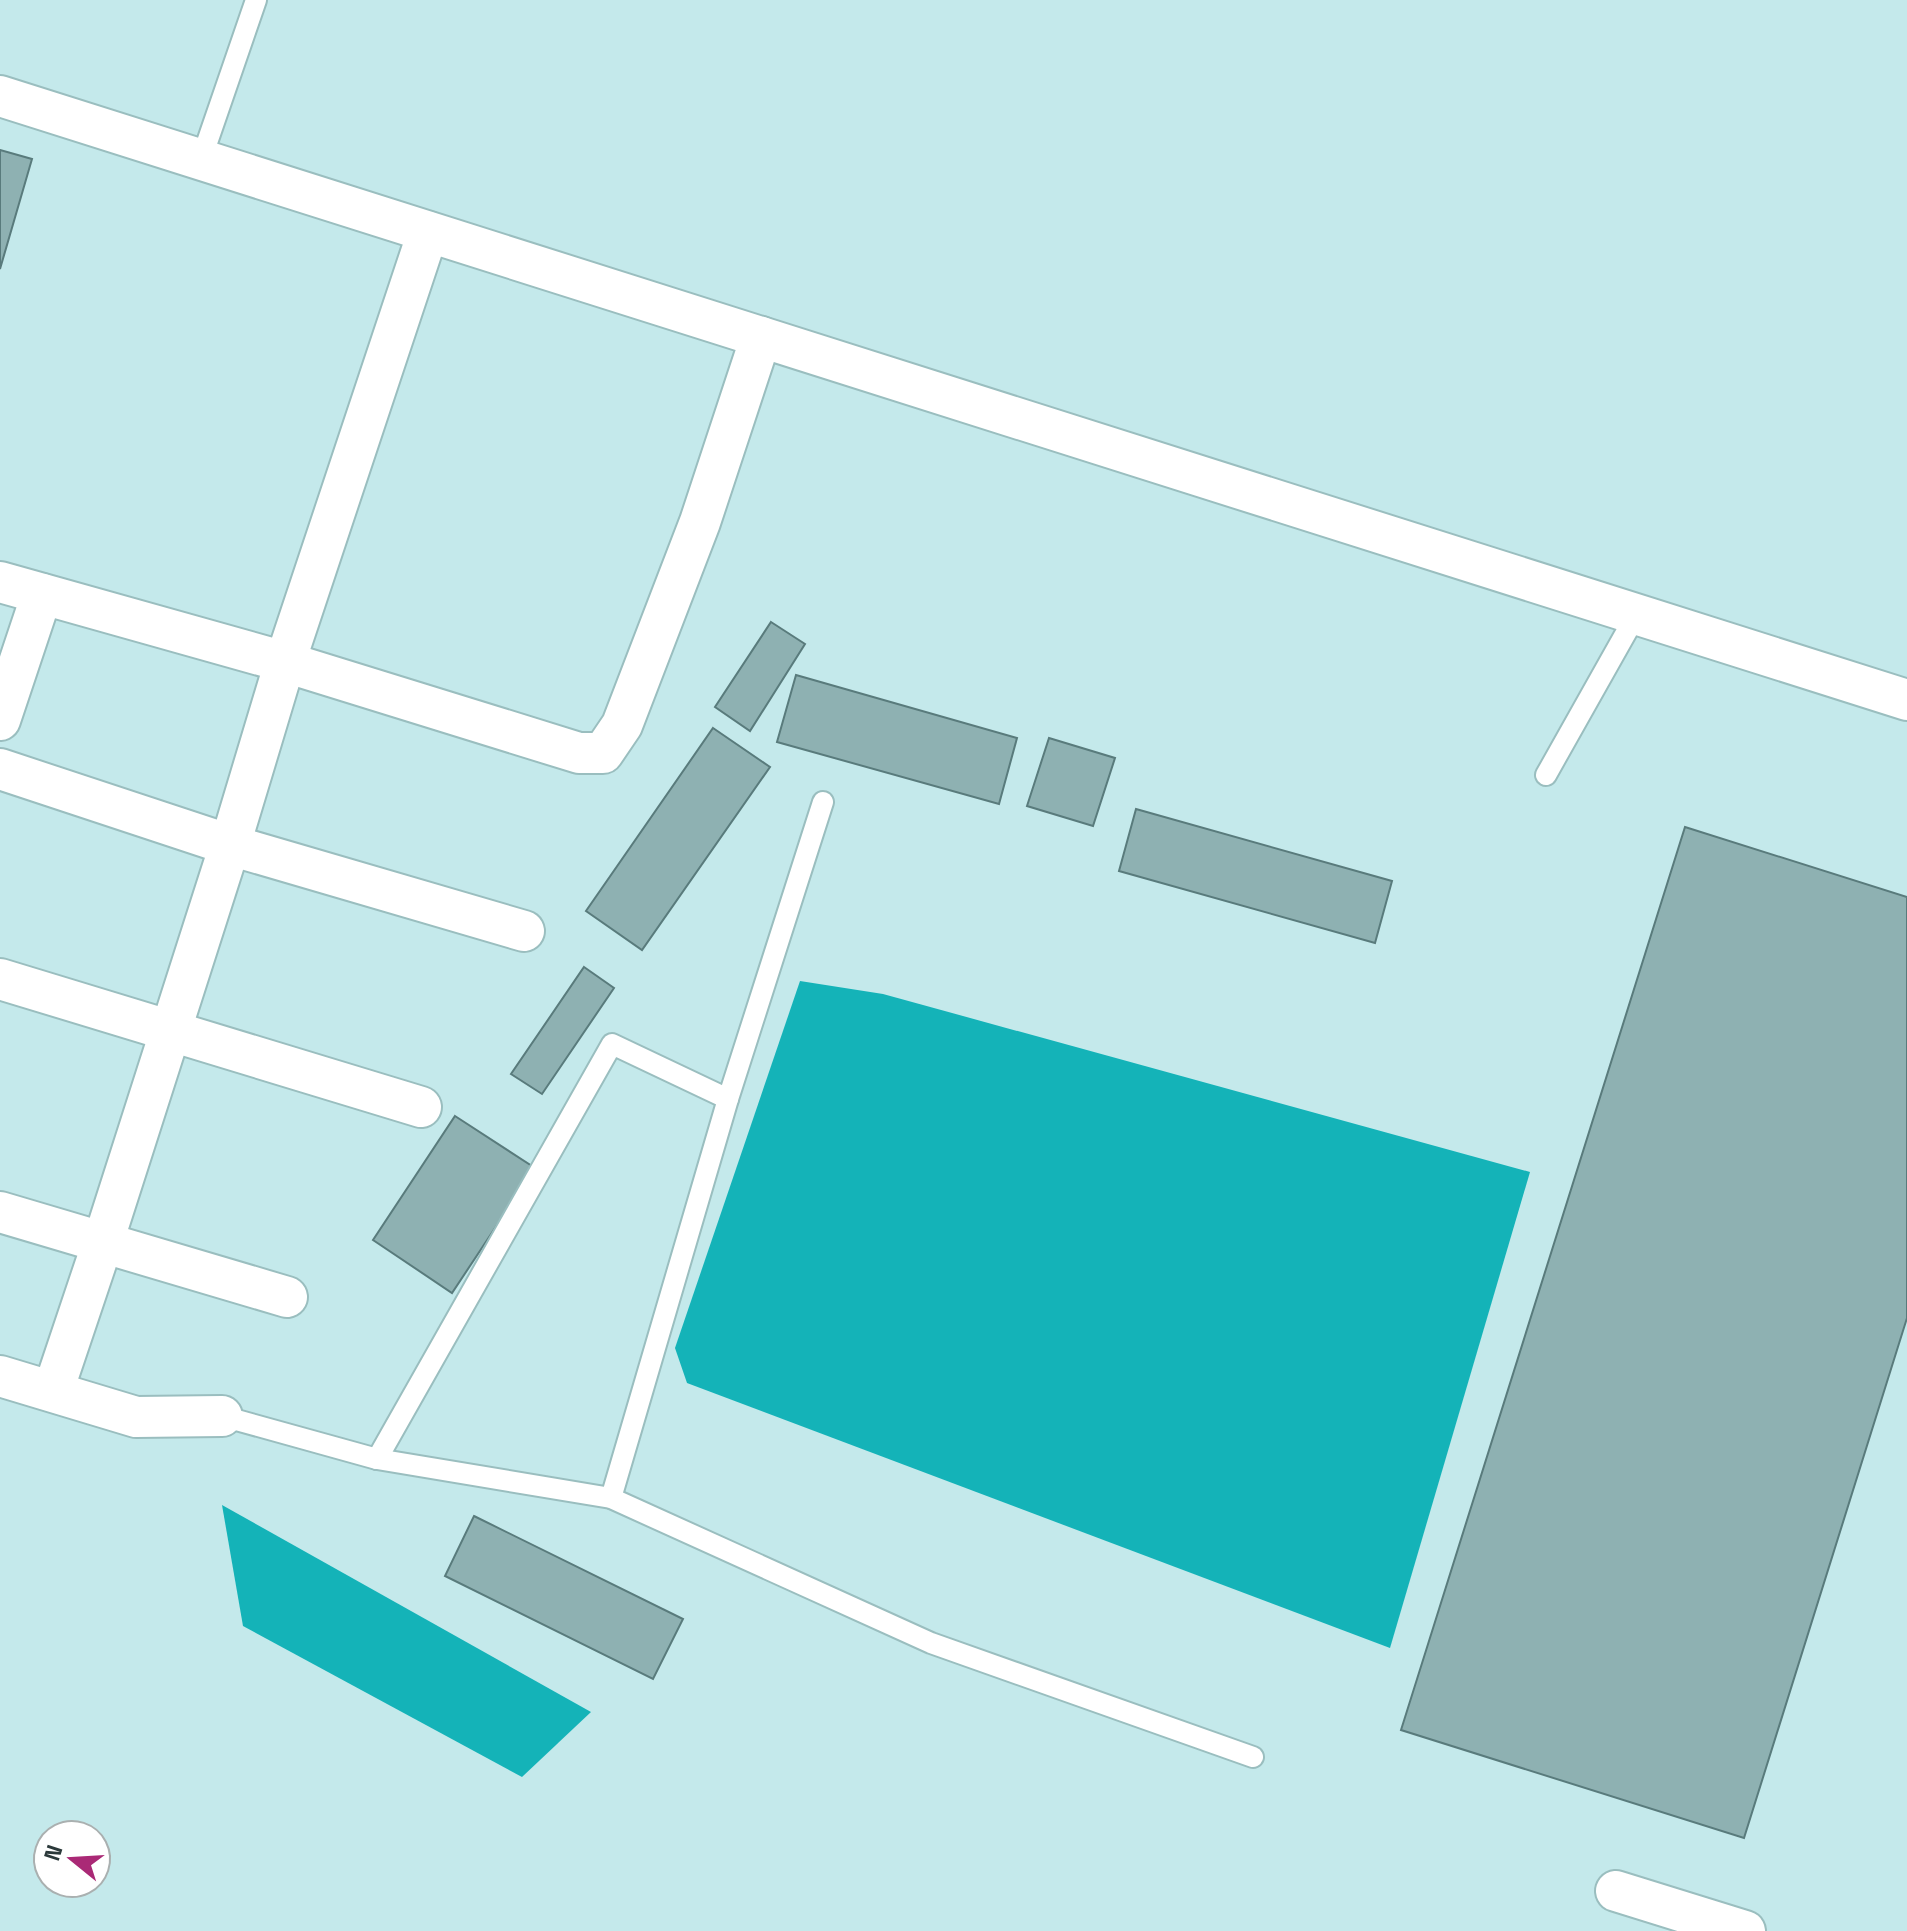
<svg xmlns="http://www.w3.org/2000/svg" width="1907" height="1931" font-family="'Space Grotesk',sans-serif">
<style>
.water{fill:#14b3b8}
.building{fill:#8eb1b2;stroke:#597b7c;stroke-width:2}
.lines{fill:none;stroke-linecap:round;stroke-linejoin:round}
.service-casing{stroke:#9abebf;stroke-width:24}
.minor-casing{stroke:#9abebf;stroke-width:44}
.service{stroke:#fff;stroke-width:20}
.minor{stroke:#fff;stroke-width:40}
</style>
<rect width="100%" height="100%" fill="#c4e9eb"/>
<!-- water -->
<g class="water">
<path d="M800,981l83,13 647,178 -140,476 -703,-265 -12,-35z"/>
<path d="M222,1505l369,207 -69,65 -279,-151z"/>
</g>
<!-- building -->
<g class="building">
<path d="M0,150l32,9 -32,110z"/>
<path d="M771,622l34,22 -55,87 -35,-24z"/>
<path d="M796,675l221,63 -18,66 -222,-62z"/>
<path d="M713,728l57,39 -128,183 -56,-39z"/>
<path d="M1049,738l66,20 -22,68 -66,-20z"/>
<path d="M1136,809l256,72 -17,62 -256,-72z"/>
<path d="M1685,827l222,70v421l-163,520 -343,-108z"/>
<path d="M584,967l30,21 -72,106 -31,-20z"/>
<path d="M455,1116l80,52 -83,125 -79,-53z"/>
<path d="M474,1516l209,103 -30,60 -208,-103z"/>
</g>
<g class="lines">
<defs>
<g id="service">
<path d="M201,160l55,-160"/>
<path d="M1546,775l90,-160"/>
<path d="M222,1416l155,43 234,39 320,145 322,114"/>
<path d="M377,1459l235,-415 116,55"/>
<path d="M611,1498l117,-399 95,-297"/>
</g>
<g id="minor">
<path d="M0,96l1907,604"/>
<path d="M0,582l285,80 294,91h24l19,-28 78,-203 61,-185"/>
<path d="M0,720l42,-126"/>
<path d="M0,769l230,76 294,86"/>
<path d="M0,979l421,128"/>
<path d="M0,1212l287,85"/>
<path d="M0,1376l136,41 86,-1"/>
<path d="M53,1391l50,-149 127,-397 55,-183 143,-430"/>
<path d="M1616,1891l129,40"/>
</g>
</defs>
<!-- service casing -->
<use href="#service" class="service-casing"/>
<!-- minor casing -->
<use href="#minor" class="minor-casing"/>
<!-- service -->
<use href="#service" class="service"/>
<!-- minor -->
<use href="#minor" class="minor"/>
</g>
<!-- north arrow -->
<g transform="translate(72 1859) rotate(288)"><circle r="38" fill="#ffffff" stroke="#aab0b0" stroke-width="2"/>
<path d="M0-6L14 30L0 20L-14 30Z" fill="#aa2976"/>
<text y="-12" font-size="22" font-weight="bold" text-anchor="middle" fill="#2b393a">N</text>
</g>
</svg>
